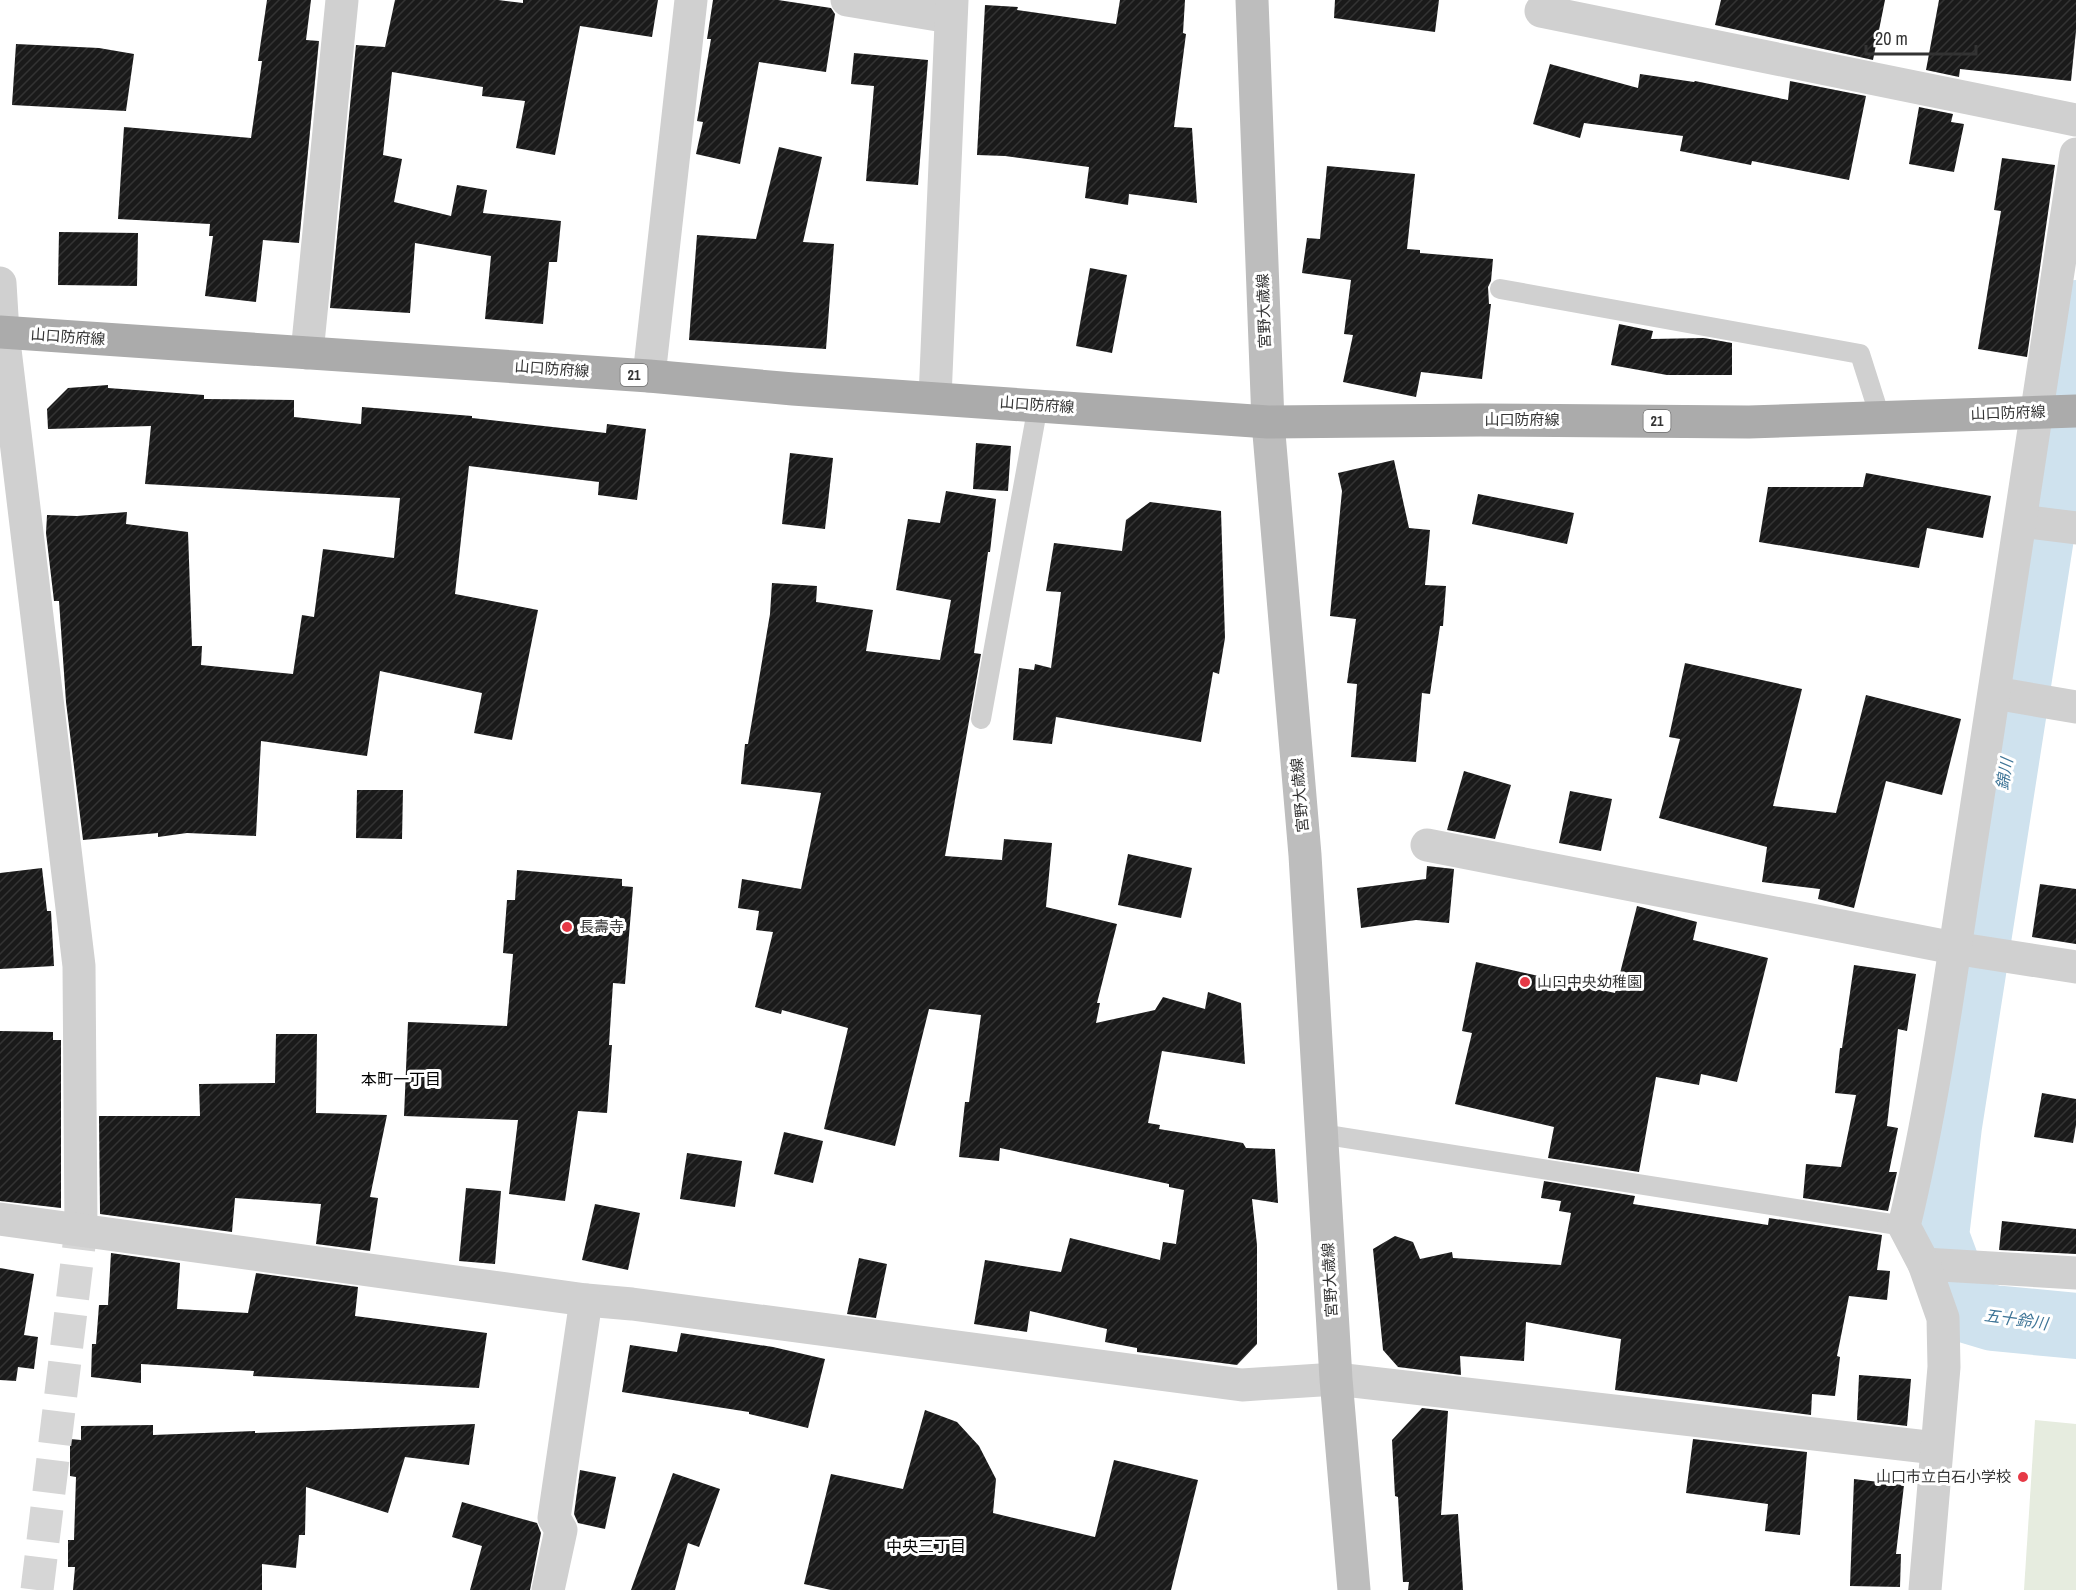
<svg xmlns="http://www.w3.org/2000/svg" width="2076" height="1590" font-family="'Archivo Narrow','Noto Sans JP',sans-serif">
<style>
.garden{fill:#e6ecdf}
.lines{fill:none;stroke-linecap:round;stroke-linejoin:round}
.river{stroke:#cfe2ee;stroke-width:66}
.building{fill:url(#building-hatch)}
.street-tunnel{stroke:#d6d6d6;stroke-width:33;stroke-dasharray:33 16;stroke-linecap:butt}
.lane{stroke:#d0d0d0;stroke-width:20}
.street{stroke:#d0d0d0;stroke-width:33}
.secondary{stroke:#bdbdbd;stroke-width:33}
.primary{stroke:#ababab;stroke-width:33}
.poi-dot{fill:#e63946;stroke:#fff;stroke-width:2}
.labels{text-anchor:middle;stroke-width:6;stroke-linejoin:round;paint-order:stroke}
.shield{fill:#fff;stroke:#707070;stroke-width:1.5}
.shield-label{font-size:14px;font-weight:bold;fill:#333}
.street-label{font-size:15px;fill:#333;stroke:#fff}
.poi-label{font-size:15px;fill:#333;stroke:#fff;text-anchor:start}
.water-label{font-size:16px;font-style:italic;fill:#3f7597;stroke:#fff}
.neighbourhood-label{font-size:16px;fill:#000;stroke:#fff}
</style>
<defs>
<pattern id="building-hatch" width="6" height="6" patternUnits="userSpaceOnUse" patternTransform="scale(1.5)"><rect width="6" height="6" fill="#1a1a1a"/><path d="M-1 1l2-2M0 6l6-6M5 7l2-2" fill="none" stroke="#333"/></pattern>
</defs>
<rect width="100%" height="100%" fill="#fff"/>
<!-- garden -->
<path class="garden" d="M2035,1420l41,4v166h-52z"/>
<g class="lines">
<!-- river -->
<path class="river" d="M2076,313l-127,813 -13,110 27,73 30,9 83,8"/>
</g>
<!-- building -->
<g class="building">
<path d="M267,0h44l-5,40 13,1 -20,202 -36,-3 -7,62 -51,-6 8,-60h-4l1,-12 -92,-5 6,-92 127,11 11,-77h-4z"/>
<path d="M395,0h103l25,3v-3h135l-6,37 -72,-11 -25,129 -39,-7 9,-47 -43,-5 1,-9 -91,-15 -9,83 19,4 -8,43 57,14 6,-31 30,5 -4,23 78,8 -4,41h-8l-6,62 -58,-5 6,-63 -76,-13 -5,70 -80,-5 26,-263 29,2z"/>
<path d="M713,0h65l53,8 4,6 -9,58 -67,-10 -19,102 -44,-10 7,-32 -6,-1 14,-82h-4z"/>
<path d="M1120,0h65l-2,33 3,1 -12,93 18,1 5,75 -68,-9 -1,11 -43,-7 4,-31 -84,-11 -28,-1 8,-150 33,2 -1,3 99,14z"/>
<path d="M1335,0h104l-4,32 -101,-14z"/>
<path d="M1721,0h164l-12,60 -158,-35z"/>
<path d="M1939,0h137v31l-5,50 -111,-12 -1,8 -33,-7z"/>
<path d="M16,44l83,4 35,6 -8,57 -114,-6z"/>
<path d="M854,53l74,7 -10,125 -52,-4 8,-95 -23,-2z"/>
<path d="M1550,64l88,24 2,-14 54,8 1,-1 93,19 2,-19 76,15 -17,84 -97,-19 -1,4 -71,-14 3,-15 -99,-13 -4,15 -47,-14z"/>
<path d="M1919,107l34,7 -2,8 13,2 -10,48 -45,-8z"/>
<path d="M779,147l43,10 -19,85 31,2 -8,105 -137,-9 8,-105 59,4z"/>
<path d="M2002,158l53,7 -28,192 -49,-8 23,-138 -7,-1z"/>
<path d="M1327,166l88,8 -8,75 13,1v3l73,6 -2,22 -3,6 1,17h2l-9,75 -61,-7 -5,25 -73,-15 10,-47 -9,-1 7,-54 -49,-7 5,-35 13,1z"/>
<path d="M59,232l79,1 -1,53 -79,-1z"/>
<path d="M1090,268l37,7 -15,78 -36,-7z"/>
<path d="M1619,324l34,7 -2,8 53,-1 28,5v32h-65l-56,-10z"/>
<path d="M108,385v3l96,7v4l90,1v17l67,7 1,-17 110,9v2l134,15 1,-9 39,5 -9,71 -39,-5 1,-13 -130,-16 -14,128 83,16 -26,130 -38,-7 8,-40 -102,-22 -13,85 -106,-15 -5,95 -69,-3 -29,4v-4l-75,7 -17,-138 -7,-101h-5l-8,-68 1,-18 30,1 50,-4 -1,12 62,8 4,114h10l-1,19 92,9 9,-59 12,2 9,-68 71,9 6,-60 -255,-14 6,-58 -103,3 -1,-20 21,-21z"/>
<path d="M976,443l35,3 -3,45 -35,-2z"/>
<path d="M790,453l43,5 -8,71 -43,-5z"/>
<path d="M1394,460l15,68 21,2 -5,55 21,1 -3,40h-3l-10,68 -8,-1 -6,69 -65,-5 6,-73 -10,-1 9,-64 -26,-3 12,-125 -4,-18z"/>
<path d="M1866,473l125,23 -8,42 -56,-10 -8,40 -160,-26 9,-55h95z"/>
<path d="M946,491l50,8 -6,53h-2l-14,101 7,1 -36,202 57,4 2,-21 48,4 -6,64 71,17 -20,79h3l-4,20 59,-13 8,-13 42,12 3,-17 33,11 4,61 -83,-13 -14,72 12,2 -1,4 84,14 3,5 29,1 3,54 -26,-4 5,46v99l-20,21 -100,-13v-4l-32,-6 2,-13 -77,-18 -3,21 -53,-8 11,-64 76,12 9,-34 90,22 3,-18 13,2 8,-54 -15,-3v-3l-169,-36 -1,13 -40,-4 6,-55h4l12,-87 -52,-6 -34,137 -71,-17 24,-101 -66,-18 -1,4 -26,-7 18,-75 -17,-2 3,-19 -21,-3 4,-29 59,10 20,-96 -80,-9 4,-40h3l22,-130 2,-31 45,3 -1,16 57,8 -7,41 74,9 11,-60 -55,-10 12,-71 32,4z"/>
<path d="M1478,494l96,19 -7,31 -95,-20z"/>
<path d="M1150,502l71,9 4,127 -6,36 -6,-2 -12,70 -145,-25 -4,27 -39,-4 6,-72 15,2 1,-6 16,4 10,-76 -15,-1 8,-48 68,8 4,-31z"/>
<path d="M1685,663l117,26 -29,117 63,7 30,-118 95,24 -19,76 -56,-14 -32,127 -36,-9 2,-10 -58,-7 5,-35 -108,-29 21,-79 -11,-2z"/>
<path d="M1464,771l47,14 -16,54 -48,-9z"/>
<path d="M357,790h46l-1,49 -46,-1z"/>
<path d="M1570,791l42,8 -11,52 -42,-8z"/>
<path d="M1128,854l64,14 -11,50 -63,-13z"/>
<path d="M1427,866l27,3 -5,54 -33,-3 -55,8 -4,-40 69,-9z"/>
<path d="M42,868l5,43h4l3,55 -54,3v-96z"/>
<path d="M517,870l105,9v7l11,1 -8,97 -12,-1 -4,62h3l-5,68 -29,-2 -13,90 -56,-7 9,-74 -114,-4 4,-94 99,4 6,-72 -10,-1 4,-53h8z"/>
<path d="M2040,884l36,5v55l-44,-7z"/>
<path d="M1637,906l60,16 -4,18 75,18 -31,124 -36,-8 -2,11 -43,-8 -17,95 -91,-14 6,-31 -99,-23 17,-71 -10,-2 14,-69 139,31z"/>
<path d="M1854,965l62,9 -9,57 -9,-2 -11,97 11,2 -9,44h8l-9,39 -85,-13 3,-34 35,3 15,-72 -21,-2 5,-45h2z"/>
<path d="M0,1031l53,1v8h8v168l-61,-7z"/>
<path d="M276,1034h41l-1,79 71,2 -17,82 8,1 -8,53 -54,-7 5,-40 -86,-6 -3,34 -132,-18 -1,-98h101l-1,-32 76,-1z"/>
<path d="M2042,1093l34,6v26l-3,18 -39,-6z"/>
<path d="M784,1132l39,9 -10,42 -39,-9z"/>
<path d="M687,1153l55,8 -7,46 -55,-8z"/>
<path d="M1544,1181l91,15 -2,8 135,21 1,-7 113,17 -5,35 13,1 -3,29 -38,-4 -12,60 3,1 -5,39 -23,-2 -1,21 -196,-25 6,-51 -95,-17 -2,39 -64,-5 1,19 -63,-8 -15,-17 -10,-101 22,-13 18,6 7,17 32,-7 1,6 108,7 10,-52 -12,-2 2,-10 -20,-3z"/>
<path d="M466,1188l35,3 -6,73 -36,-3z"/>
<path d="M595,1204l45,9 -12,57 -46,-10z"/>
<path d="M2002,1221l74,8v25l-77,-4z"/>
<path d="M111,1253l69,10 -3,46 71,4 8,-40 102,14 -3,29 132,17 -8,55 -226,-12 1,-5 -113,-7v19l-50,-6 1,-33h4l3,-39h9z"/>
<path d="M859,1258l28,6 -11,54 -29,-4z"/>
<path d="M0,1268l34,6 -10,61 14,2 -4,32 -16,-2 -2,14 -16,-1z"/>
<path d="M681,1333l92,14 52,12 -17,69 -59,-14v-2l-127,-20 8,-47 47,7z"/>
<path d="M1859,1375l52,4 -4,47 -50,-6z"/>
<path d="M1422,1408l26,3 -7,104 17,-1 5,76h-55l1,-8h-6l-5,-85 -3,-1 -3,-56z"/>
<path d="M925,1410l32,12 22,24 17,33 -3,34 102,24 19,-77 84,20 -27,110h-340l-27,-6 27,-110 72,15z"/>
<path d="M475,1424l-6,41 -64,-8 -17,56 -82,-26 -1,48h-6l-3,33 -34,-4v26h-189l2,-23h-7v-27h6l2,-63 -6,-1v-37l11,1v-14l72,-1v10l102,-4v2z"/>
<path d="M1693,1439l114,13 -7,83 -35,-4 3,-27 -82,-11z"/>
<path d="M580,1470l36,7 -11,52 -27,-6 -4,-9z"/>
<path d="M673,1473l47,16 -21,58 -11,-4 -13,47h-44z"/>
<path d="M1854,1479l50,6 -8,69h5l-1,33 -50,-1z"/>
<path d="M462,1502l75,21 4,10 -11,57h-60l12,-44 -30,-9z"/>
</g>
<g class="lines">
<!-- street-tunnel -->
<path class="street-tunnel" d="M37,1590l44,-361"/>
<!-- lane -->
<g class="lane">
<path d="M1500,289l360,65 20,63"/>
<path d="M981,719l57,-314"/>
<path d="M1321,1134l583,92"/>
</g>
<!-- street -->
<g class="street">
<path d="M847,0l103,17"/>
<path d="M1541,11l535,109"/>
<path d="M0,283l3,50 76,633 2,263"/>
<path d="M307,353l35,-353"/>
<path d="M649,376l42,-376"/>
<path d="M935,398l17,-398"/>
<path d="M2021,521l55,7"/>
<path d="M1995,693l81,14"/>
<path d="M1427,845l527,103 122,19"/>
<path d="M0,1219l586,81 46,4 610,81 94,-6 600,69"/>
<path d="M1924,1264l152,9"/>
<path d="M548,1590l13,-60 -7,-12 32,-218"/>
<path d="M1925,1590l19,-223 -1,-49 -19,-54 -20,-38c32,-133 49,-269 70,-403 35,-223 70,-446 102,-669"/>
</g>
<!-- secondary -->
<path class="secondary" d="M1252,0l16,422 37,433 31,524 18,211"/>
<!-- primary -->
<path class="primary" d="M0,332l649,44 144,13 475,33 212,-2 269,2 327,-11"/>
</g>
<!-- markers -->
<g class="poi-dot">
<circle cx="567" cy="927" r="6"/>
<circle cx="1525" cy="982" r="6"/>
<circle cx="2023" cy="1477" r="6"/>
</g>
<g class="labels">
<!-- shield labels -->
<g class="shield">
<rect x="620.5" y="364" width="27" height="22" rx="4.5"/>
<rect x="1643.5" y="410" width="27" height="22" rx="4.5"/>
</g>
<g class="shield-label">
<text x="634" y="380">21</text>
<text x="1657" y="426">21</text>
</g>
<!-- street labels -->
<g class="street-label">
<text transform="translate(1264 311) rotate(-92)" y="5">宮野大歳線</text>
<text transform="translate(68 337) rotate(4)" y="5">山口防府線</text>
<text transform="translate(552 369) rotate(4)" y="5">山口防府線</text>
<text transform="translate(1037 405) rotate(4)" y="5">山口防府線</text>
<text transform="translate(2008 413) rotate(-2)" y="5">山口防府線</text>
<text x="1522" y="425">山口防府線</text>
<text transform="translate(1300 795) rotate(-95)" y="5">宮野大歳線</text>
<text transform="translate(1330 1280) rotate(-93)" y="5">宮野大歳線</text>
</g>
<!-- poi labels -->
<g class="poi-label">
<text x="579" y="932">長壽寺</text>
<text x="1537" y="987">山口中央幼稚園</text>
<text x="2011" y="1482" text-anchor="end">山口市立白石小学校</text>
</g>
<!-- water labels -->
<g class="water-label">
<text transform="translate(2004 774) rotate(-81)" y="6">錦川</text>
<text transform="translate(2016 1319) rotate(8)" y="6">五十鈴川</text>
</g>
<!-- neighbourhood labels -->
<g class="neighbourhood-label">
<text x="401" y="1085">本町一丁目</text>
<text x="926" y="1552">中央三丁目</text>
</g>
</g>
<!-- scale -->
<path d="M1866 45v9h110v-9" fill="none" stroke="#333333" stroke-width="3"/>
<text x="1875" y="45" font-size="18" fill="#333333" stroke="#ffffff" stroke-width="4.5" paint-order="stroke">20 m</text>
</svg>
